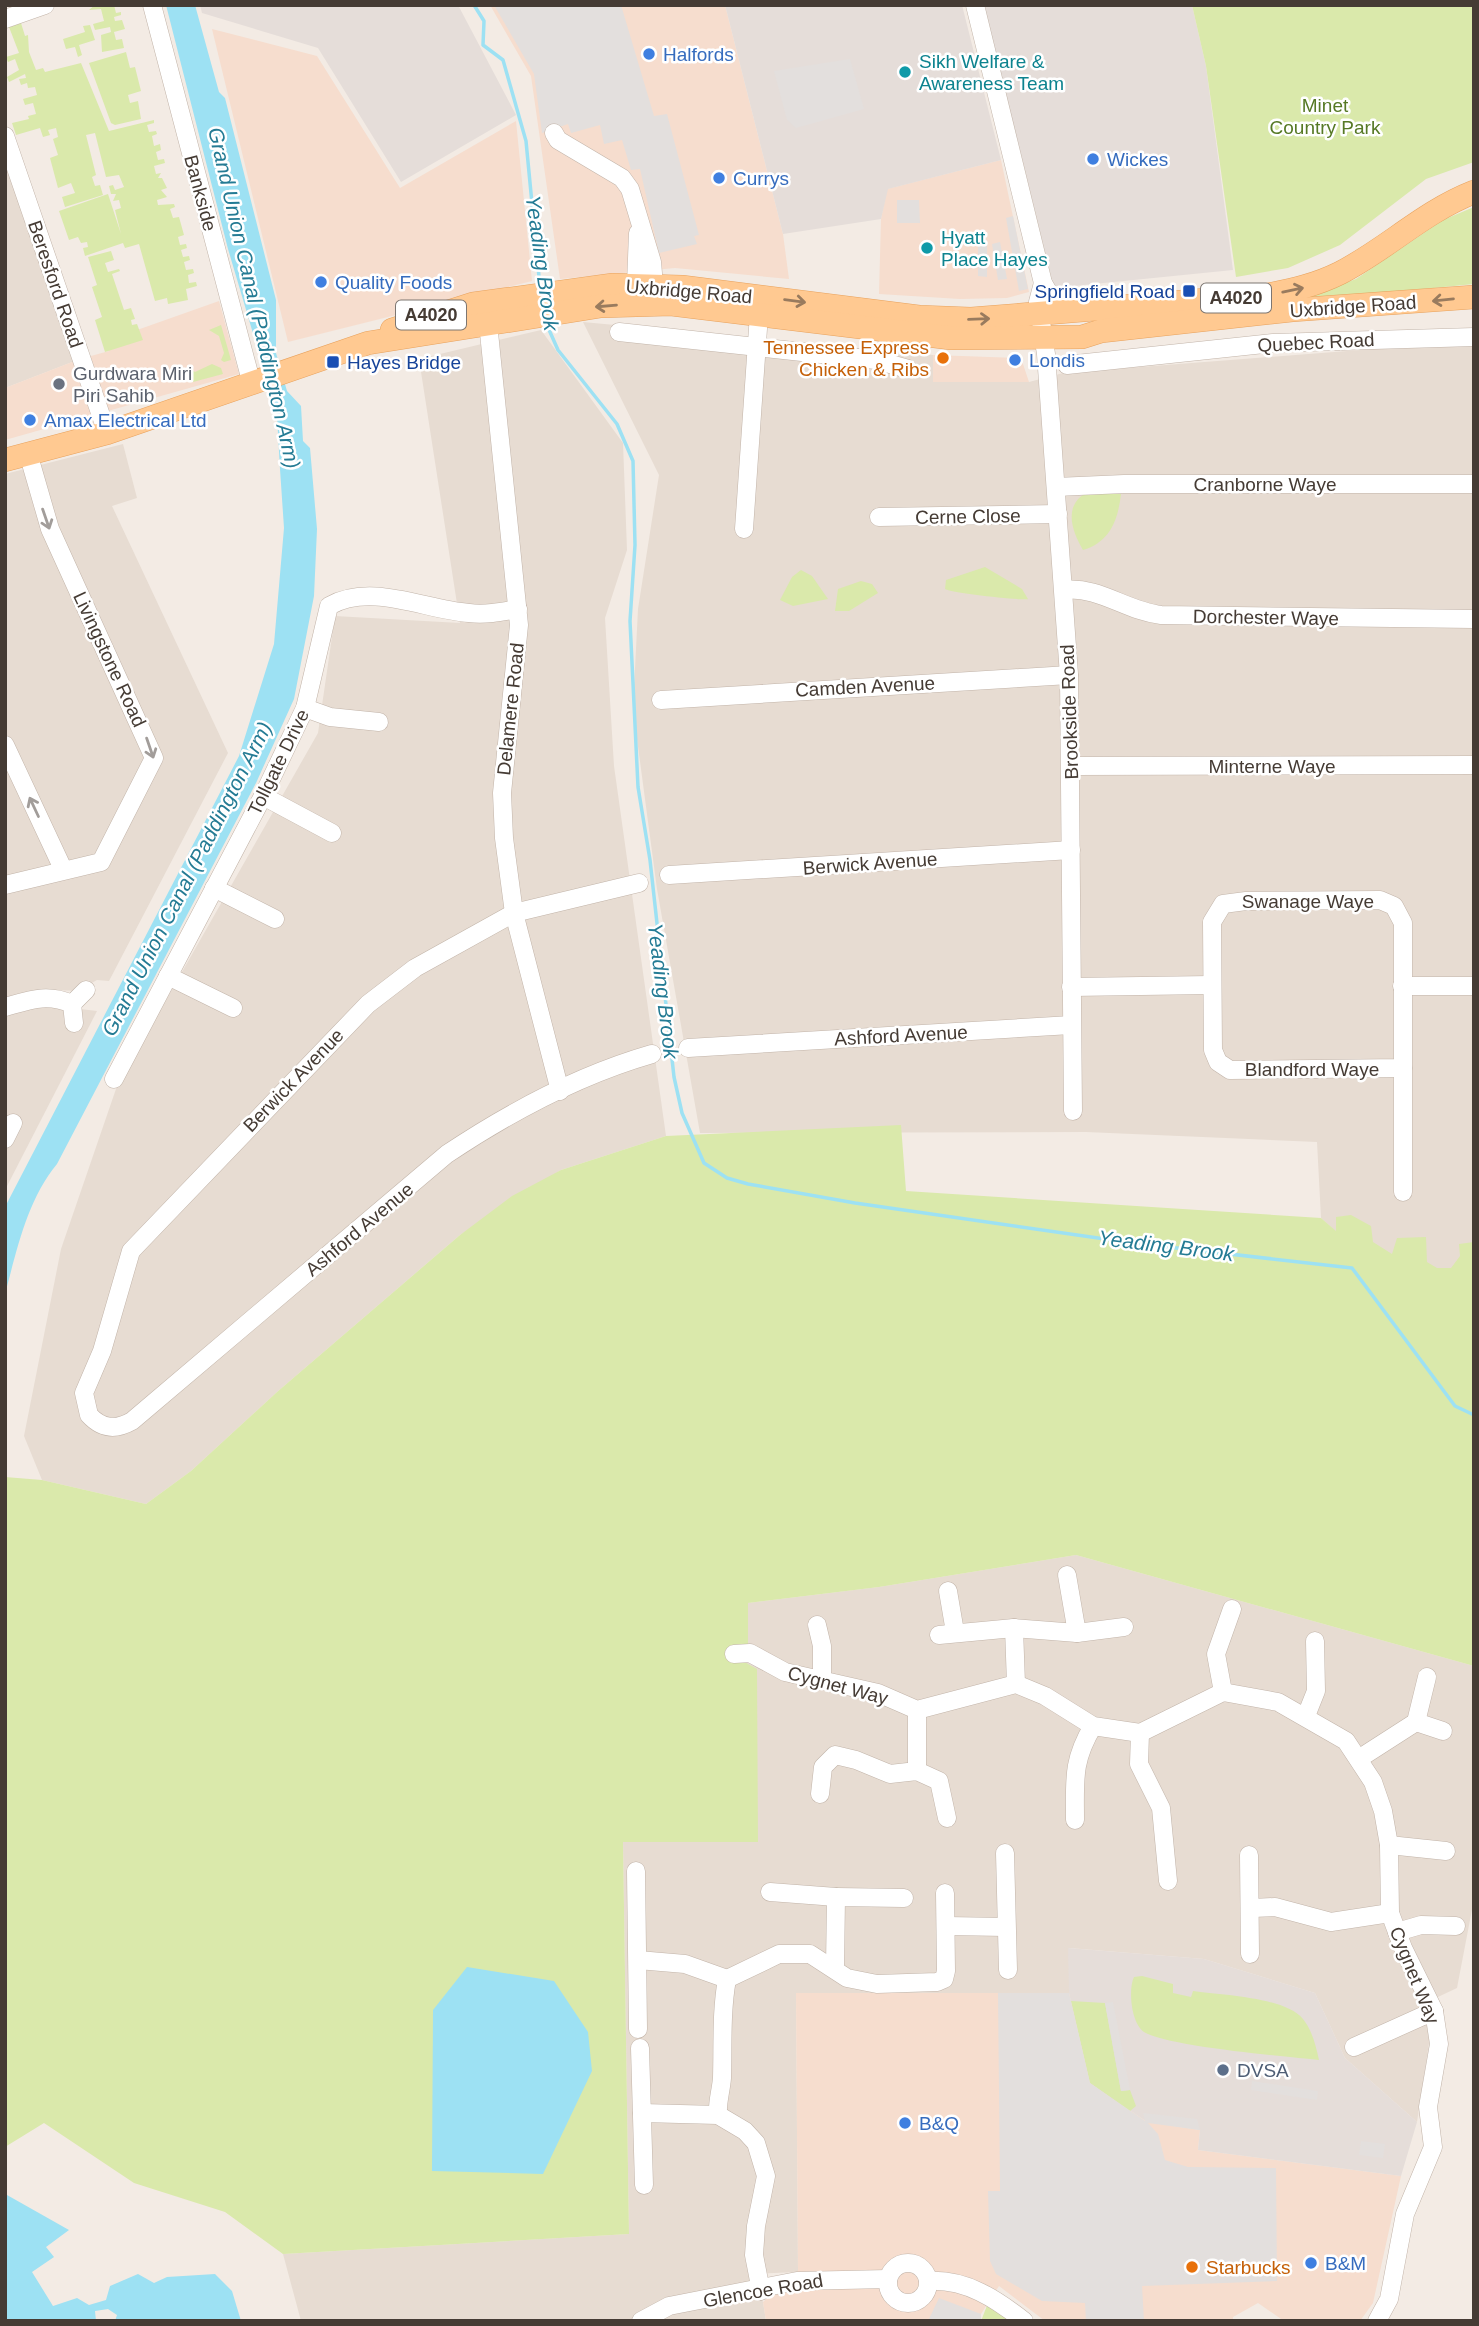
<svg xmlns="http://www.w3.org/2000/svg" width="1479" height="2326" font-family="Helvetica,sans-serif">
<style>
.residential{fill:#e7dcd2}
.commercial{fill:#f6ddce}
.industrial{fill:#e5ddd9}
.green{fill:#dae9ab}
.parking{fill:#e3dfdd}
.water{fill:#9de1f3}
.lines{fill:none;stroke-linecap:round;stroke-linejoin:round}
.stream{stroke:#9de1f3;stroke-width:3.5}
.minor-casing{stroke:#c2b4a9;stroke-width:19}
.major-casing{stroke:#e8a25d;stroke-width:24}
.minor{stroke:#fff;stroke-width:18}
.major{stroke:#ffc991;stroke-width:23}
.oneway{stroke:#997b5e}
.oneway2{stroke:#a29d9a}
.shop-dot{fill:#3f7fe0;stroke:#fff;stroke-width:2.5}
.culture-dot{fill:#0f9aa8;stroke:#fff;stroke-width:2.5}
.transit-dot{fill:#1a4fb4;stroke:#fff;stroke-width:2.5}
.food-dot{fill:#e8710a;stroke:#fff;stroke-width:2.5}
.worship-dot{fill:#6b7280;stroke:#fff;stroke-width:2.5}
.service-dot{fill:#5c6f8a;stroke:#fff;stroke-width:2.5}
.labels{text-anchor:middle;stroke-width:5;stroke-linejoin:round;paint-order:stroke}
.shield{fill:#fff;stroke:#7d7671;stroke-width:2}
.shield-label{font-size:18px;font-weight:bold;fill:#453b34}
.shop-label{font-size:19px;fill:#366cbe;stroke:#fff;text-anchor:start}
.culture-label{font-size:19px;fill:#0d838f;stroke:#fff;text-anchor:start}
.park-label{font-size:19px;fill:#567925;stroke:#fff}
.street-label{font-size:19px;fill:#453b34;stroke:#fff}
.transit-label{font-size:19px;fill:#164399;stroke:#fff;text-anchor:end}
.food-label{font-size:19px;fill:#c56008;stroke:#fff;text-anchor:end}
.worship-label{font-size:19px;fill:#5b616d;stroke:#fff;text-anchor:start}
.service-label{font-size:19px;fill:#4e5e75;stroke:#fff;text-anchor:start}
.water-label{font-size:21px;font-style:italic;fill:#247b94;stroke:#fff}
</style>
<rect width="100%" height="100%" fill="#f3ebe4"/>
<!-- residential -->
<g class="residential">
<path d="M5,141l75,218 -75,29z"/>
<path d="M583,322l350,33 1,27h95l34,-9 387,-30 24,2v937l-113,-28 -40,-36 -4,-76 -231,-10 -386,1 -43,-244 -24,-180 5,-100 21,-134z"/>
<path d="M541,330l82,113 4,107 -22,68 9,148 52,370 -105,34 -101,65 -183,157 -86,79 -45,33 -104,-24 -18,-44 37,-187 56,-163 201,-353 17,-117 125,7 -41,-264z"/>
<path d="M123,444l14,54 -25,8 116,247 -119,228 -12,-1 -20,11 -20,-1 -52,11v-527z"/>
<path d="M38,1004l59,7 -92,179v-176z"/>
<path d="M1076,1555l398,111v233l-17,89 -34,16 8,26 -14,92 -72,-64 -30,-65 -111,-34 -135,-11v45h-273l2,279 -49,2 14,28 3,19h-465l-18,-67 346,-20 -6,-393 135,1 -17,-181 7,-16v-42l131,-16z"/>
</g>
<!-- commercial -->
<g class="commercial">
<path d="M490,5h235l58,229 6,45 -114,-11 -115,11 -29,-203z"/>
<path d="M212,29l105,27 83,132 116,-67 16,160 -244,61z"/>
<path d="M1001,160l28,132 -22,6 -47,1 -81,-5 2,-75 6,-30z"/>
<path d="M219,301l20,73 -234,66v-52l75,-29 29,-8 -3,-10z"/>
<path d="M933,355l88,3 8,24h-96z"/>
<path d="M796,1993h273l21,90 57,39 53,8 -2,20 203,26 -28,127 -13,18h-76l-26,-18 -25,14v4h-188l-46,-35 -18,28v7h-215l-3,-19 35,-31z"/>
</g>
<!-- industrial -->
<g class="industrial">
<path d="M200,5h258l58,110 -115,67 -83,-134 -116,-35z"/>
<path d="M725,5h237l39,155 -113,29 -7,30 -98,15z"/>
<path d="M984,5h208l14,61 27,204 -179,18z"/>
<path d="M1068,1948l136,11 111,34 30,65 72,64 -16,54 -203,-26 2,-20 -53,-8 -57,-39 -21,-90z"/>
</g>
<!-- green -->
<g class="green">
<path d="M95,5h19l2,8 5,-1v3l-7,2 1,4 7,-1 3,9 -11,3 2,8 6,-1 2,9 -22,4 -1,-17 10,-3 -1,-5 -15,3 -2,-6 11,-3 -3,-12 -12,1z"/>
<path d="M1192,5h282v157l-48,17 -86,66 -52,23 -52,9 -30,-211z"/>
<path d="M21,23l4,13 3,-1 1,17 7,18 7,-2 2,4 36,-9 28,68 45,-11v3l-7,2 2,7 7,-1 1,3 -5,2 2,10 6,-2 1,6 -5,2 2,8 6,-1 1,4 -11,3 2,8 5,-1 -3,5h4l5,10 -6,2 6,7 -10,3 1,5 16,-1 1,3 -5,2 3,9 6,-1 5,18 -6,2 2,8 6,-1 1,4 -6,2 2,7 6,-1 1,4 -6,2 2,8 7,-1 1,4 -6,2 1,8 7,-1 1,4 -11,3 2,11 -20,4 -1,-6 -12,3 -16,-57 -14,4 -2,-5 -38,13 -2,-8 5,-1 -1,-5 -6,1 -3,-6 -9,3 -10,-29 49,-17 13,40 -6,-24 6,-2 -2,-8 -6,1 3,-7h-5l-2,-8 4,-1 2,5 9,-3 -5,-12 -13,2 -11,-44 -9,2 10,40 -4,2 3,9 5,-1 3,10 -38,12 -3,-10 13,-4 -4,-10 -13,5 -8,-30 8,-3 -5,-16 5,-2 -2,-9 -8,2 2,5 -7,2 -3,-9 -24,7 -4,-12 17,-4 -1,-3 8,-2 -3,-11 -8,2 -2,-6 14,-4 -2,-8 -7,1 -1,-5 -6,2 -2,-6 7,-1 -1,-4 -16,8 -2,-5 12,-7 -4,-11 -7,3 -2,-5 13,-4 -10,-26z"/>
<path d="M90,25l5,15 -16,5 3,10 -4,2 -3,-10 -9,2 -3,-10 22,-7 -2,-6z"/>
<path d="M126,52l4,16 5,-1 6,24 -13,4 2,8 8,-2 3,18 -26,6 -4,-2 -22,-60z"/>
<path d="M1474,207v77l-182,18 64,-23 87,-59z"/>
<path d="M111,251l3,9 -9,3 3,9 11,-3 1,2 -8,3 12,36 7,-2 4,11 -4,1 1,5 5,-1 6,16 -38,12 -10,-32 7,-3 -10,-30 5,-2 -9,-28z"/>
<path d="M221,325l10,35 -7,2 -3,-2 3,-7 -5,-17 -10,-6z"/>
<path d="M212,364l9,4 2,6 -30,8 -4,-14 6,4z"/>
<path d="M1086,493l35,1c-3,26 -11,48 -38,56 -11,-19 -20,-44 3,-57z"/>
<path d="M985,567l37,22 6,10c-4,2 -78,-6 -83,-10l1,-9z"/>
<path d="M801,570l11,6 16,23 -35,7 -13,-6 12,-23z"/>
<path d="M861,581l11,3 6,9 -29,18h-14l3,-22z"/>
<path d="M901,1125l5,66 415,27 15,13v-14l15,-2 20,11 2,16 19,12 5,-16 29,-1 1,25 10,6h14l9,-12 -1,-12 15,-2v424l-398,-111 -197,32 -131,16v42l-7,15 16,9 1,173h-135l6,392 -346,20 -58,-42 -91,-29 -90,-60 -39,24v-670l37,3 104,24 45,-33 86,-79 183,-157 52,-39 49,-26 105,-34z"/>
<path d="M1142,1976l31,8v9l18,4 2,-6c28,4 92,6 110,28 9,11 13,27 16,41 -31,-3 -154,-14 -175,-28 -13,-9 -16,-43 -10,-55z"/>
<path d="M1071,2001l34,2 16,88 9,-1 6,16 -6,5 -40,-28z"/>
<path d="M988,2303l23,18h-30z"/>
</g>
<!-- parking -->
<g class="parking">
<path d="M494,5h127l33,111 13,-2 32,121 -5,1 3,8 -38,9 -19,-84 -9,1 -9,-30 -18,4 -4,-19 -29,8 -3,-9 -26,9 -8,-59z"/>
<path d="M850,59l14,50 -68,19 -9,-8 -13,-49z"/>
<path d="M897,200h22l1,23h-23z"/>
<path d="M1013,216l15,73 -9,2 -13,-73z"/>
<path d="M978,239l9,1v37l-9,-1z"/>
<path d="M1000,242l7,37 -9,1 -6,-36z"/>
<path d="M998,1993h71l21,90 55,38 -2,-8 54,6 3,11 -52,-7 10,11 7,26 23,7 88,1 1,113 -135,5 2,35h-58l-1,-18 -43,-2 -46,-27 -6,-13 -2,-70h12z"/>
<path d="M1113,2002l17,88 -9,1 -16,-88z"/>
<path d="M1252,2081l66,10 -1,9 -66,-10z"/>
<path d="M1361,2141l24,3 -2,14 -24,-3z"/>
<path d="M939,2298l42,16v7h-53z"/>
</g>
<!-- water -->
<g class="water">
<path d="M166,5h29l24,87 6,6 51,202v53l11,38 14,15 2,35 7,7 7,81 -3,67 -20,103 -38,84 -199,381c-30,36 -40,86 -52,130v-87l234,-451 35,-112 10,-116 -4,-59 -3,-53 -14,-58 -6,-11 -29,-98z"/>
<path d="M467,1967l87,14 34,51 4,39 -49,103 -111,-3 1,-161z"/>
<path d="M7,2195l62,35 -23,17 8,10 -22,15 21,34 24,-8 12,7 17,-5 4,-14 28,-12 16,9 13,-6 48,-3 17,17 9,30h-126l2,-6 -9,-6 -13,2 1,10h-91z"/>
</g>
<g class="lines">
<!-- stream -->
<g class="stream">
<path d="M474,5l10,16 -1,24 20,15 23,81 14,146"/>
<path d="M546,323l12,27 59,74 16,37 2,84 -5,76 8,166 12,73 24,217 8,36 22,50 23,15 21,6 107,19 278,40 219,25 103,138 19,9"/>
</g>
<defs>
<g id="minor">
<path d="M152,5l99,376"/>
<path d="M975,5l68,278 13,22 16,6"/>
<path d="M5,19l40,-14"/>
<path d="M554,133l4,7 64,38 8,11 22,73 2,23 -5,10"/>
<path d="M5,136l102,297"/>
<path d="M638,233l-2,51 5,11"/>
<path d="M1043,283l-5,19 8,52 23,321 4,436"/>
<path d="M488,323l31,302 -17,168 2,45 10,75 46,178"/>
<path d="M619,332l257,28 32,9"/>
<path d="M1067,365l206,-22 201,-6"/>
<path d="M1056,487l68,-3h350"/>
<path d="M879,517l179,-3"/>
<path d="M744,529l15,-215"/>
<path d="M1064,590c35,-4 62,21 97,25l313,4"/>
<path d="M661,700l408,-25"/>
<path d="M305,708l25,9 49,5"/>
<path d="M5,745l58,124"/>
<path d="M1071,766l403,-1"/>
<path d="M263,796l69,37"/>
<path d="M669,875l402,-25"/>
<path d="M639,883l-125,30 -99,55 -47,36 -237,247 -29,100 -18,42 5,22c13,14 27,15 43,6l315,-267c63,-42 132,-79 205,-100"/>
<path d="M5,885l96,-23 53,-104 -104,-229 -22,-76"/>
<path d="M214,888l61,31"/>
<path d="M1246,901l134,-1 14,6 9,17v145l-173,2 -12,-8 -5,-12 -1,-128 11,-18z"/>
<path d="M168,976l65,32"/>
<path d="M1402,986h72"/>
<path d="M1071,987l140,-2"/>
<path d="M72,1004l14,-14"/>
<path d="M5,1007c25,-7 42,-14 67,-3l2,19"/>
<path d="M688,1048l383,-23"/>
<path d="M1403,1068v124"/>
<path d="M114,1079l149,-283 42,-88 24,-102c43,-24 96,4 140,7 16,2 32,-1 49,-4"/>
<path d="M5,1139l8,-16"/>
<path d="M1067,1575l10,58"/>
<path d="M948,1591l7,41"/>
<path d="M817,1625l5,21v34"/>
<path d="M1014,1628l2,56"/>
<path d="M939,1635l75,-7 63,5 47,-6"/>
<path d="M734,1654l16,-1 35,19 93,21 39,17 99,-26 29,12 48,30 47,7 83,-41 55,10 68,39 27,41 10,29 6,34 1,68 13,35 31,63 5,33 -11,63 5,40 -28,67 -16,85 -12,22"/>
<path d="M1223,1692l-7,-38 16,-45"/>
<path d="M1306,1716l10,-25 -1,-50"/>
<path d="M1416,1722l11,-45"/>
<path d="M1140,1733l-1,31 22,44 7,73"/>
<path d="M1360,1758l56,-36 27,9"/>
<path d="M917,1771v-61"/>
<path d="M820,1794l3,-27 12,-12 21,5 34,14 27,-3 22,10 8,37"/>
<path d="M1075,1820c0,-40 -3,-59 18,-94"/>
<path d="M1389,1845l57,6"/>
<path d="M1005,1853l3,117"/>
<path d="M1249,1855l1,99"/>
<path d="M636,1871l2,158"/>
<path d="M770,1892l66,5"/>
<path d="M1252,1908l23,-1 56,15 59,-9"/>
<path d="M946,1926l60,1"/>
<path d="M1397,1932l24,-7 35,1"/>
<path d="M638,1960l47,4 42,15"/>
<path d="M835,1968l1,-71 68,1"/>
<path d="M1354,2047l80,-36"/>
<path d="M640,2048l4,137"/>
<path d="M642,2113l76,2 27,16 11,12 10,33 -10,50 -2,29 7,36"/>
<path d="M718,2115c-1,-13 3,-24 4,-37 1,-34 -1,-65 5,-99l52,-25h31l37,24 30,6 60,-2 7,-3 2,-8 -1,-78"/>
<circle cx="908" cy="2283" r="20"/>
<path d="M929,2281c37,-2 67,18 95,40"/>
<path d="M641,2321l28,-15 128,-25 91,-2"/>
</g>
<g id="major">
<path d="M392,330l81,-26 140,-19 69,2 237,30 52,2 296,-24c26,-5 49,-10 73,-22 47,-24 83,-61 134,-81"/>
<path d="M5,460l102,-27 261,-90 233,-37 70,-2 280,34 131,-1 19,-6 191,-21 182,-13"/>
</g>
</defs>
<!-- minor casing -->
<use href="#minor" class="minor-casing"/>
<!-- major casing -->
<use href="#major" class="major-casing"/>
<!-- minor -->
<use href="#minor" class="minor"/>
<!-- major -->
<use href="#major" class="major"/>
</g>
<!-- one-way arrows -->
<defs><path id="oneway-shaft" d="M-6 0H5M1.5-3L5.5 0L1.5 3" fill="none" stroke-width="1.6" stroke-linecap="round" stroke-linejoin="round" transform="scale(1.75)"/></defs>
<g class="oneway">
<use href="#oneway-shaft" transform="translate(1293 290) rotate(-12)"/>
<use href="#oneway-shaft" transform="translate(1443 300) rotate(174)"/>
<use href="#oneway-shaft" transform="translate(795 301) rotate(7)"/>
<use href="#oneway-shaft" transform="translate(606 306) rotate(175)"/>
<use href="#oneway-shaft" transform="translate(979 319) rotate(-2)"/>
</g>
<g class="oneway2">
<use href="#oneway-shaft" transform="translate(46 519) rotate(71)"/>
<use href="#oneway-shaft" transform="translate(150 748) rotate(71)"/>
<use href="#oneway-shaft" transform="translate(34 807) rotate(-115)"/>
</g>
<!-- markers -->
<g class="shop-dot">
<circle cx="649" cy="54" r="7"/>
<circle cx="1093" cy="159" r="7"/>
<circle cx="719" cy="178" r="7"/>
<circle cx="321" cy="282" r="7"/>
<circle cx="1015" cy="360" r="7"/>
<circle cx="30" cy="420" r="7"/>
<circle cx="905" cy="2123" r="7"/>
<circle cx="1311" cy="2263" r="7"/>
</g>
<g class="culture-dot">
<circle cx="905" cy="72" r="7"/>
<circle cx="927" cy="248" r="7"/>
</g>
<g class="transit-dot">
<rect x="1182" y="284" width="14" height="14" rx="3.5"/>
<rect x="326" y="355" width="14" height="14" rx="3.5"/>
</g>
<g class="food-dot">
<circle cx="943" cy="358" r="7"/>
<circle cx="1192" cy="2267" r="7"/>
</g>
<circle class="worship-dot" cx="59" cy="384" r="7"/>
<circle class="service-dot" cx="1223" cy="2070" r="7"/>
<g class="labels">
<!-- shield labels -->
<g class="shield">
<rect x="1201" y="283.5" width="70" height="29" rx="5"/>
<rect x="396" y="300.5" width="70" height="29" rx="5"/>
</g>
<g class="shield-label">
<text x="1236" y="304">A4020</text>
<text x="431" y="321">A4020</text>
</g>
<!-- shop labels -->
<g class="shop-label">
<text x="663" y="61">Halfords</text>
<text x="1107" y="166">Wickes</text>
<text x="733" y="185">Currys</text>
<text x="335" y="289">Quality Foods</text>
<text x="1029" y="367">Londis</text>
<text x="44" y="427">Amax Electrical Ltd</text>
<text x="919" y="2130">B&amp;Q</text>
<text x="1325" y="2270">B&amp;M</text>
</g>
<!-- culture labels -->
<g class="culture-label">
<text x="919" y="68">Sikh Welfare &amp;<tspan x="919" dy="22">Awareness Team</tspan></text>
<text x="941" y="244">Hyatt<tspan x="941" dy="22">Place Hayes</tspan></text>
</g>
<!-- park labels -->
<g class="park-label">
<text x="1325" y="112">Minet<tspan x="1325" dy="22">Country Park</tspan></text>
</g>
<!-- street labels -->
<g class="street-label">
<text transform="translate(201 193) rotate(75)" y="7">Bankside</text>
<text transform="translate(56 284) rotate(71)" y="7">Beresford Road</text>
<text transform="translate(689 291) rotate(5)" y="7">Uxbridge Road</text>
<text transform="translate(1353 306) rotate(-4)" y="7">Uxbridge Road</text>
<text transform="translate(1316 342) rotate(-3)" y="7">Quebec Road</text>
<text x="1265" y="491">Cranborne Waye</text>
<text transform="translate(968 516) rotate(-1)" y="7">Cerne Close</text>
<text transform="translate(1266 617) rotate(1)" y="7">Dorchester Waye</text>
<text transform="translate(110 659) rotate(65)" y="7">Livingstone Road</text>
<text transform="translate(865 686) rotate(-3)" y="7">Camden Avenue</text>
<text transform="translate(510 709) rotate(-84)" y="7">Delamere Road</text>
<text transform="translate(1069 712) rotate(-92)" y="7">Brookside Road</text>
<text transform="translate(278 762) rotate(-64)" y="7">Tollgate Drive</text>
<text x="1272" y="773">Minterne Waye</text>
<text transform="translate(870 863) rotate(-4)" y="7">Berwick Avenue</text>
<text x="1308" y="908">Swanage Waye</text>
<text transform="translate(901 1035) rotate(-3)" y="7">Ashford Avenue</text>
<text x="1312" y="1076">Blandford Waye</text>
<text transform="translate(293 1080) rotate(-46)" y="7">Berwick Avenue</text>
<text transform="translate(359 1229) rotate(-40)" y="7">Ashford Avenue</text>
<text transform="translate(838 1685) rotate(15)" y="7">Cygnet Way</text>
<text transform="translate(1415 1975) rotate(68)" y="7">Cygnet Way</text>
<text transform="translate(763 2290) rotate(-10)" y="7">Glencoe Road</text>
</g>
<!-- transit labels -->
<g class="transit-label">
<text x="1175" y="298">Springfield Road</text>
<text x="347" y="369" text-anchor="start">Hayes Bridge</text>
</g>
<!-- food labels -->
<g class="food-label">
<text x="929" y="354">Tennessee Express<tspan x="929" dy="22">Chicken &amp; Ribs</tspan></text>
<text x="1206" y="2274" text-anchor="start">Starbucks</text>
</g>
<!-- worship labels -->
<g class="worship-label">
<text x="73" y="380">Gurdwara Miri<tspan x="73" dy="22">Piri Sahib</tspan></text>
</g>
<!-- service labels -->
<g class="service-label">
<text x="1237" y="2077">DVSA</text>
</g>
<!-- water labels -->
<g class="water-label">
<text transform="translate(542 263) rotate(82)" y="7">Yeading Brook</text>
<text transform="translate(254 298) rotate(77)" y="7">Grand Union Canal (Paddington Arm)</text>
<text transform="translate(187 879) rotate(-63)" y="7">Grand Union Canal (Paddington Arm)</text>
<text transform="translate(663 991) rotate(83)" y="7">Yeading Brook</text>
<text transform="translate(1166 1246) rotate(7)" y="7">Yeading Brook</text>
</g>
</g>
<!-- border -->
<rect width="1479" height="2326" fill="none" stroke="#453b34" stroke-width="14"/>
</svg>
